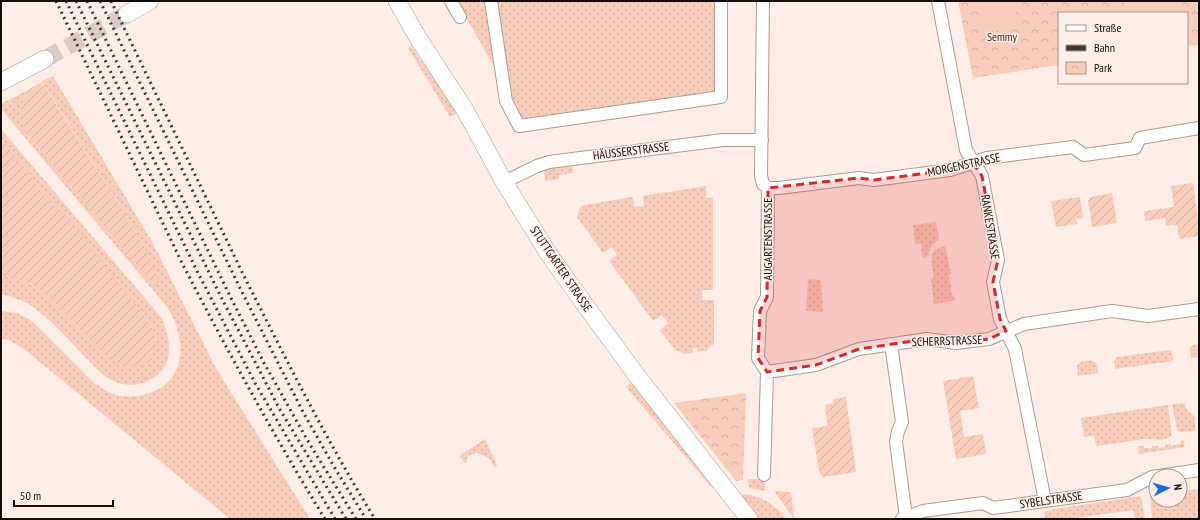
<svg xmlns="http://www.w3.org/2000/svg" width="1200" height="520" font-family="'PT Sans Narrow',sans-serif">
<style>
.grass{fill:url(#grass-dots)}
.park{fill:url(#park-crowns)}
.garden{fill:url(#garden-furrows)}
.pitch{fill:#facdba}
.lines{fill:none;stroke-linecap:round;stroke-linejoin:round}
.secondary-tunnel{stroke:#dbccc6;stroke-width:17;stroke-dasharray:17 8;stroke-linecap:butt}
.street-casing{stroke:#aa9b94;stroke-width:14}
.secondary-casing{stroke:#aa9b94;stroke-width:18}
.street{stroke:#fff;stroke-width:12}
.secondary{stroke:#fff;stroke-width:17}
.rail{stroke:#3d3632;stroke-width:3;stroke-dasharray:2 4;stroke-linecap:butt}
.marked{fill:#d62828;fill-opacity:0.2;stroke:#d62828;stroke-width:3;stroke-dasharray:8 5;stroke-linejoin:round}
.labels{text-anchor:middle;stroke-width:3;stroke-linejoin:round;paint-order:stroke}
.park-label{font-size:12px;fill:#4a1800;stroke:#ffeee7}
.street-label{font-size:12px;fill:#120d0a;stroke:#ffeee7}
</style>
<defs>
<pattern id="grass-dots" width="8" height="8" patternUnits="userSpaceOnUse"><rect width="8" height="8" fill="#facdba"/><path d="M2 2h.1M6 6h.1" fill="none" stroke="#d5af9f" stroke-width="1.8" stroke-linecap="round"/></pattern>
<pattern id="park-crowns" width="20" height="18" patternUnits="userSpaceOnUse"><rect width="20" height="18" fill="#facdba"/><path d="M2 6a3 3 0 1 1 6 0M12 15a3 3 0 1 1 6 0" fill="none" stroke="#d5af9f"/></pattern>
<pattern id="garden-furrows" width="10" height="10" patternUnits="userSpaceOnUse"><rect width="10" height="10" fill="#facdba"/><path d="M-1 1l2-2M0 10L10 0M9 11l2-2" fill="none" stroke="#d5af9f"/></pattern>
</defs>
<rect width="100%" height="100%" fill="#ffeee7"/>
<!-- grass -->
<g class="grass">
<path d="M457,1h261l-1,82 -3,7 -3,4 -185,26 -4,-3z"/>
<path d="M412,46l6,11 19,23 22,33 -9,4 -42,-69z"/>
<path d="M53,76l98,164 66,130 93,149h-80l-189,-156c-12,-9 -25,-23 -40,-24v-28l16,2 12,6 8,7 57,57c9,6 18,12 28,13 9,1 17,0 25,-2 41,-12 40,-57 20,-87l-166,-198v-5l29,-15c-14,18 -7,28 -2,47l126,149 -10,-40 -102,-164z"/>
<path d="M1,129l160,188c6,13 10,27 7,41 -3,11 -10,18 -20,23 -8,4 -20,5 -29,2 -14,-4 -24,-16 -34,-26 -15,-16 -30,-33 -48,-47 -10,-9 -23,-12 -36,-16v-19l31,10 15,11 55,56 51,-23 -9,-14 -54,-67 -6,-10 -27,-32 -6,-2 -35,-48 -15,-17z"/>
<path d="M572,163l1,10 -14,2v4l-14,2 -1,-14z"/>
<path d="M706,186v12h7v92h-11v10h12v44l-7,6 -9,2 -1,-4h-4v5l-9,1 -9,-4 -15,-20 8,-7 -6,-8 -9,6 -44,-60 8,-6 -5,-8 -9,6 -26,-36 3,-10 4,-2 49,-8 1,10 10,-1 -1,-10z"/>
<path d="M936,222l3,17 -8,8 -5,11h-3l-2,-14h-6l-2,-19z"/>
<path d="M945,246l6,28 -2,1 3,19 4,6 -22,4 -3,-25 3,-1c-2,-15 -8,-28 11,-32z"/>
<path d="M808,279l13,1 2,32 -17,-1z"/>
<path d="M1199,344v13l-8,1 -1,-10 3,-3z"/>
<path d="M1169,350l3,1 1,10 -58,8 -1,-8 3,-4z"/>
<path d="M1092,360l5,4 1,9 -20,3 -1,-10 3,-4z"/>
<path d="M634,380l79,103 -3,3 -84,-99z"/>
<path d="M1185,403l1,6 8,7 2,15 -15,1 -4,-2 -5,-26z"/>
<path d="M1168,405l4,31c-14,7 -15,2 -28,3 -16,2 -32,5 -48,7l-2,-10 -10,1 -3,-19z"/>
<path d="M485,439l12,26 -2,3 -6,-10 -12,-5 -10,3 -1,8 -7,-8z"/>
<path d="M1184,440l1,7 -46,7 -1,-8h6v2h8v-2h6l1,2 7,-1 -1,-2 6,-1v2l9,-2v-3z"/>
<path d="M748,479h17v12l-16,-3z"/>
<path d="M1199,489v30h-47l-2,-24 6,-1v6h24v-9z"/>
<path d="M745,494c17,2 31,11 41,25h-28l-18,-23z"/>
<path d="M1141,496l4,23h-10l-2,-9 -65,9h-23l-1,-7 10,-3z"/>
</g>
<!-- park -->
<g class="park">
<path d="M958,1h241v44l-12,1v-33h-128v52l-86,13z"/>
<path d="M746,393l-3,87 -7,1 -62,-78z"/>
</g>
<!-- garden -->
<g class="garden">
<path d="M42,82l102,163 15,36 -5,5 -126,-150c-7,-14 -12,-32 1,-46 3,-3 9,-6 13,-8z"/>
<path d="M1,139l15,17 35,48 6,2 28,32 6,10 53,67 9,14 3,14 -5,18 -13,6h-16l-20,-15 -55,-56 -15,-11 -31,-10z"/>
<path d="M1193,183l6,44v9l-20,3 -2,-14 -11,1 -1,-8 -20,3 -1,-10 30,-4 -3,-21z"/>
<path d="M1112,193l5,30 -25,4 -4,-26 3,-4z"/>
<path d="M1080,197l3,21 -7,1 1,5 -21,3 -5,-26z"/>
<path d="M973,376l6,32 -19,3 4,26 19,-3 3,20 -30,5 -13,-78z"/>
<path d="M846,397l10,75 -33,5 -4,-6 -7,-43 15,-2 -2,-21 9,-2v-4z"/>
<path d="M774,491l17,1 3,27z"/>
</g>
<!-- pitch -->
<g class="pitch">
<path d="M977,1h37l4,26 -36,6z"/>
<path d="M1124,1h49l2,12h-50z"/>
</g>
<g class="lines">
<!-- secondary-tunnel -->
<path class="secondary-tunnel" d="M45,59l82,-45"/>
<defs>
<g id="street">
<path d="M451,1l9,16"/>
<path d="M491,1l15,100 13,25 202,-29v-96"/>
<path d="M763,1l-2,175 2,8 5,4 -1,109 -7,14 -2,47 9,14 -3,103"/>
<path d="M938,1l28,149 16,26 16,84 -5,22 7,37 15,30 30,152"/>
<path d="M504,182l33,-16 12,-4 174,-22h39"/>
<path d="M768,188h11l80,-10 15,2 76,-10 37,-12 86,-11 11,8 51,-7 5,-10 59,-10"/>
<path d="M891,344l11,78 -4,9 -2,11 10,75"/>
<path d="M767,372l49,-7 43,-16 14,-2 54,-8 29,4 33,-4 35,-15 88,-13 36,5 51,-7"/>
<path d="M902,519l21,-8 60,-8 10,5 134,-18 25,-13 47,-7"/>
</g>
<g id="secondary">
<path d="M397,1l21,37 47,72 39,72 46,74 43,60 45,61 111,142"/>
<path d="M127,14l23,-13"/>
<path d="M1,82l44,-23"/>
</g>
</defs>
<!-- street casing -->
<use href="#street" class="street-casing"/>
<!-- secondary casing -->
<use href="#secondary" class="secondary-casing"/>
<!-- street -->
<use href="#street" class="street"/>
<!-- secondary -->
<use href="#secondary" class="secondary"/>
<!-- rail -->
<g class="rail">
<path d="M56,1l126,262c45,87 92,173 143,256"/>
<path d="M66,1l131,270 58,112 80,136"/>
<path d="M76,1l144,294 59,113 67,111"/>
<path d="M87,1l141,291 36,71 45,80 47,76"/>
<path d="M100,1l140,287 63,124 30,53 33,54"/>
<path d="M111,1c44,91 88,182 132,273 42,83 83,166 132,245"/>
</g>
</g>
<!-- marked area -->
<path class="marked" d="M973,163l9,13 9,48 7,36 -5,22 7,37 6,12 -17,8 -33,4 -29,-4 -68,10 -43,16 -49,7 -9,-14 2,-47 7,-14 1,-109 91,-10 15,2 76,-10z"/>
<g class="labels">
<!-- park labels -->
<g class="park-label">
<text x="1002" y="41">Semmy</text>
</g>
<!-- street labels -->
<g class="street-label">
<text transform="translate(631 151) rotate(-7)" y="4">HÄUSSERSTRASSE</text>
<text transform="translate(964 165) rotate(-12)" y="4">MORGENSTRASSE</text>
<text transform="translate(990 227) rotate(81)" y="4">RANKESTRASSE</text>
<text transform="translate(768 239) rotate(-90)" y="4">AUGARTENSTRASSE</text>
<text transform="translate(561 269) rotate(56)" y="4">STUTTGARTER STRASSE</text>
<text transform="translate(947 341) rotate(-2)" y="4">SCHERRSTRASSE</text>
<text transform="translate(1051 500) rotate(-8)" y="4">SYBELSTRASSE</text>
</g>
</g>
<!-- border -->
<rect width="1200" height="520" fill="none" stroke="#120d0a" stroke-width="4"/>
<!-- legend -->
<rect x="1058" y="12" width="130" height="72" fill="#ffeee7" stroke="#a0948f"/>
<rect x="1066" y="25" width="20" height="6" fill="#ffffff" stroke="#a0948f"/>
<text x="1094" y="32" font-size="12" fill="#120d0a">Straße</text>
<rect x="1066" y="45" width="20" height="6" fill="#3d3632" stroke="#a0948f"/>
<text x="1094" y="52" font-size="12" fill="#120d0a">Bahn</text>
<rect x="1066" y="62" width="20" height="12" fill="url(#park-crowns)" stroke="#a0948f"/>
<text x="1094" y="72" font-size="12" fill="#120d0a">Park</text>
<!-- north arrow -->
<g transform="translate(1168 488) rotate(84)"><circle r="19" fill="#ffeee7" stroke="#a0948f"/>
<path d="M0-3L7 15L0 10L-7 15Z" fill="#206ad5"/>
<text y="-6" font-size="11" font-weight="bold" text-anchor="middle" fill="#120d0a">N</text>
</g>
<!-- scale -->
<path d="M14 500v6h99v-6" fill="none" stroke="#120d0a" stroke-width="2"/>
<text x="20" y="500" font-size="12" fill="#120d0a" stroke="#ffeee7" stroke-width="3" paint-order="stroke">50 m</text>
</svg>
